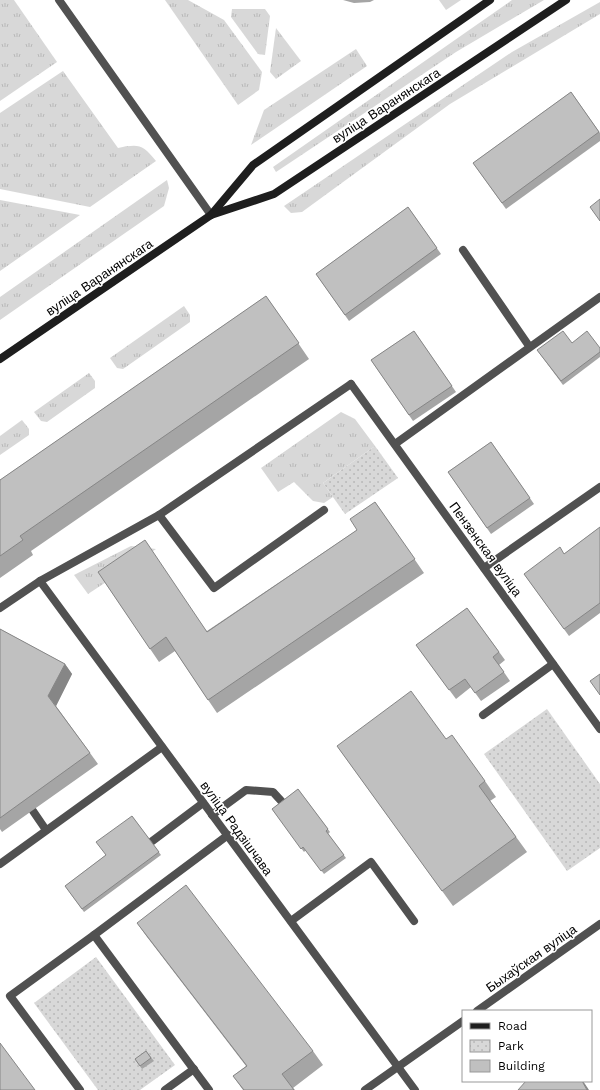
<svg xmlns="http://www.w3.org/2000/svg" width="600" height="1090" font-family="'Work Sans',sans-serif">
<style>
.grass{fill:url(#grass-tufts)}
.park{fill:url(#park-dots)}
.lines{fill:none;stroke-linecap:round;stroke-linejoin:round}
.lane{stroke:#515151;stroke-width:8}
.street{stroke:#515151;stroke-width:8}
.secondary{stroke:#1e1e1e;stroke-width:8}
.wall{fill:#a5a5a5}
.shaded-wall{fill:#868686}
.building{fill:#c0c0c0;stroke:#868686}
.labels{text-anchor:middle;stroke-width:3;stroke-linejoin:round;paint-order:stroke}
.street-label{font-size:13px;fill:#000;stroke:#fff}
</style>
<defs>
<pattern id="grass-tufts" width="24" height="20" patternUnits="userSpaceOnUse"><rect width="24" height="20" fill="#d8d8d8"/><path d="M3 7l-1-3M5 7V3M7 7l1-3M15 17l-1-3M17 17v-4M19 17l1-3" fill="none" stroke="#b8b8b8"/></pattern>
<pattern id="park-dots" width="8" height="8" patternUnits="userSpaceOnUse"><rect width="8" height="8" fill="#d8d8d8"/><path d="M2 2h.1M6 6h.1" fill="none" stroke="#b8b8b8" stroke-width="1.8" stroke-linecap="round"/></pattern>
</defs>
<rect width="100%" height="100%" fill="#fff"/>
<!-- grass -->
<g class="grass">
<path d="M0,0h14l43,62 -57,39z"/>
<path d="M165,0h23l36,20 38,52 -3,18 -21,15z"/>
<path d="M439,0h22l-15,10z"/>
<path d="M512,0h32l-88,52 -180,120 -3,-5z"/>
<path d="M600,2v12l-150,90 -148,108 -11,1 -7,-7 228,-154z"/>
<path d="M232,9h33l5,7 -5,39 -7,-1 -27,-37z"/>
<path d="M276,28l25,33 -25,18 -6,-7z"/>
<path d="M356,49l11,17 -116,79 13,-35z"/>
<path d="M63,71l55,77c21,-4 24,-4 38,13l-66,46 -90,-18v-76z"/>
<path d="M167,180l2,8 -5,18 -164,114v-23z"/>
<path d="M0,200l80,15 -80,56z"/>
<path d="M184,306l6,9v7l-67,47 -6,-1 -7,-10z"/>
<path d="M89,373l6,8v7l-48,34 -6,-1 -7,-9z"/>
<path d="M341,412l14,7 20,27 -52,37 10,14 -9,6 -11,-2 -19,-19 -16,10 -17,-24z"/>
<path d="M22,420l7,9v6l-29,20v-19z"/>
<path d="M131,546l25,3 -68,45 -14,-19z"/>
</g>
<!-- park -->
<g class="park">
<path d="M375,446l23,32 -53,36 -22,-31z"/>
<path d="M547,709l53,75v64l-33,23 -83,-117z"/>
<path d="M96,957l79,108 -35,25h-42l-64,-87z"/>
</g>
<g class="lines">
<!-- lane -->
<g class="lane">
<path d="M59,0l152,215"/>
<path d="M463,250l66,96"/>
<path d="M395,444l205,-147"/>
<path d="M159,515l55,73 110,-78"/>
<path d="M0,608l40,-27 119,-66 192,-131"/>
<path d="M483,715l70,-51"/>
<path d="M33,811l13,19"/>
<path d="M212,815l34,-25 27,2 11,12"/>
<path d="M151,842l52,-39"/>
<path d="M0,864l162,-117"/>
<path d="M291,921l80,-59 43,59"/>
<path d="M94,935l134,-100"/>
<path d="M80,1090l-70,-94 84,-61 115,155"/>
<path d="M165,1090l29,-21"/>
</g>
<!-- street -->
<g class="street">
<path d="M351,384l249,345"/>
<path d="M484,568l116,-81"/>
<path d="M40,581l375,509"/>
<path d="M477,1011l123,-87"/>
<path d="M365,1090l98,-69"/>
</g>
<!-- secondary -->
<g class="secondary">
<path d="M211,215l42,-50 237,-165"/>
<path d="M0,359l211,-144 63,-21 292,-194"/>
</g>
</g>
<!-- wall -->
<g class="wall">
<path d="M343,0h31l-4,2 -16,1z"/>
<path d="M571,92l29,41v8l-94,68 -33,-46z"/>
<path d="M408,207l33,47 -92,67 -33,-47z"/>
<path d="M266,296l43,63 -278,192 2,4 -33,23v-98z"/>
<path d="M414,331l42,61 -43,29 -42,-61z"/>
<path d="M572,343l28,5v9l-37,28 -26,-35z"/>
<path d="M491,442l43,62 -43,30 -43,-62z"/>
<path d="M375,502l49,71 -207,140 -42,-62 -16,11 -61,-90 109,59 150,-101z"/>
<path d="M600,527v86l-31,23 -45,-62 40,-20z"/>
<path d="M467,608l38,52 -6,5 11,16 -29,20 -10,-14 -15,12 -40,-54z"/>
<path d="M0,629l65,35 7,10 -16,32 42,58 -96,68 -2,-3z"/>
<path d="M446,739l39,42 11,16 -6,4 37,51 -74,54 -116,-160z"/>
<path d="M298,789l32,43 -2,2 18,24 -22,16 -18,-24 -2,2 -32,-43z"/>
<path d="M132,816l29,39 -77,57 -19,-26 41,-31z"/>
<path d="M137,923l176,128 10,14 -30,23 2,2h-52l-10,-14 13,-10 -99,-129z"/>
<path d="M146,1051l8,10 -12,8 -7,-10z"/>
</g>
<!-- shaded-wall -->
<g class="shaded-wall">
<path d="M65,664l7,10 -16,32 -8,-10z"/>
<path d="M582,1081h1l6,9h-2z"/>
</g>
<!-- building -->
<g class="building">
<path d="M571,92l28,40 -97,71 -29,-40z"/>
<path d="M600,199v22l-10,-14z"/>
<path d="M408,207l29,41 -92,67 -29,-41z"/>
<path d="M266,296l33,47 -279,193 3,4 -23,16v-76z"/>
<path d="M414,331l38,55 -43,29 -38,-55z"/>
<path d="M563,331l9,12 15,-12 13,17v4l-39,29 -24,-31z"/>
<path d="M491,442l39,56 -43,30 -39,-56z"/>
<path d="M375,502l40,57 -207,141 -42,-63 -16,12 -52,-77 47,-32 62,92 150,-102 -7,-11z"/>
<path d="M600,527v76l-36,26 -40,-55 36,-27 4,7z"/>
<path d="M467,608l32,44 -6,5 11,15 -29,21 -10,-14 -16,11 -33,-45z"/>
<path d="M0,629l65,35 -17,32 42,57 -90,65z"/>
<path d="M600,674v21l-10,-14z"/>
<path d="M411,691l35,48 6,-4 33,46 -6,5 37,51 -74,54 -105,-145z"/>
<path d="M298,789l30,40 -2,2 18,24 -23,16 -18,-24 -2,2 -29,-40z"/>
<path d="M132,816l27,36 -77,57 -17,-23 41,-31 -10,-13z"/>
<path d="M186,885l127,166 -31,23 12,16h-50l-11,-14 14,-10 -110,-143z"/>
<path d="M0,1043l35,47h-35z"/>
<path d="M146,1051l5,7 -11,8 -5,-7z"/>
<path d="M526,1081h56l5,9h-69z"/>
</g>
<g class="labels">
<!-- street labels -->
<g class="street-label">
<text transform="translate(386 105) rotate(-33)" y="5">вуліца Варанянскага</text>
<text transform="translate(99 277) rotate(-34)" y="5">вуліца Варанянскага</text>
<text transform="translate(486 549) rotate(54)" y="5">Пензенская вуліца</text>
<text transform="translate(237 828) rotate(54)" y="5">вуліца Радзішчава</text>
<text transform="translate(531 958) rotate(-35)" y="5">Быхаўская вуліца</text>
</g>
</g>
<!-- legend -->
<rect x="462" y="1010" width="130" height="72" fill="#ffffff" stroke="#999999"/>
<rect x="470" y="1023" width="20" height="6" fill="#1e1e1e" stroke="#999999"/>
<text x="498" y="1030" font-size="12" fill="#000000">Road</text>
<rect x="470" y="1040" width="20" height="12" fill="url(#park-dots)" stroke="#999999"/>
<text x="498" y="1050" font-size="12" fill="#000000">Park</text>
<rect x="470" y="1060" width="20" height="12" fill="#c0c0c0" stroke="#999999"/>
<text x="498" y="1070" font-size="12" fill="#000000">Building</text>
</svg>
